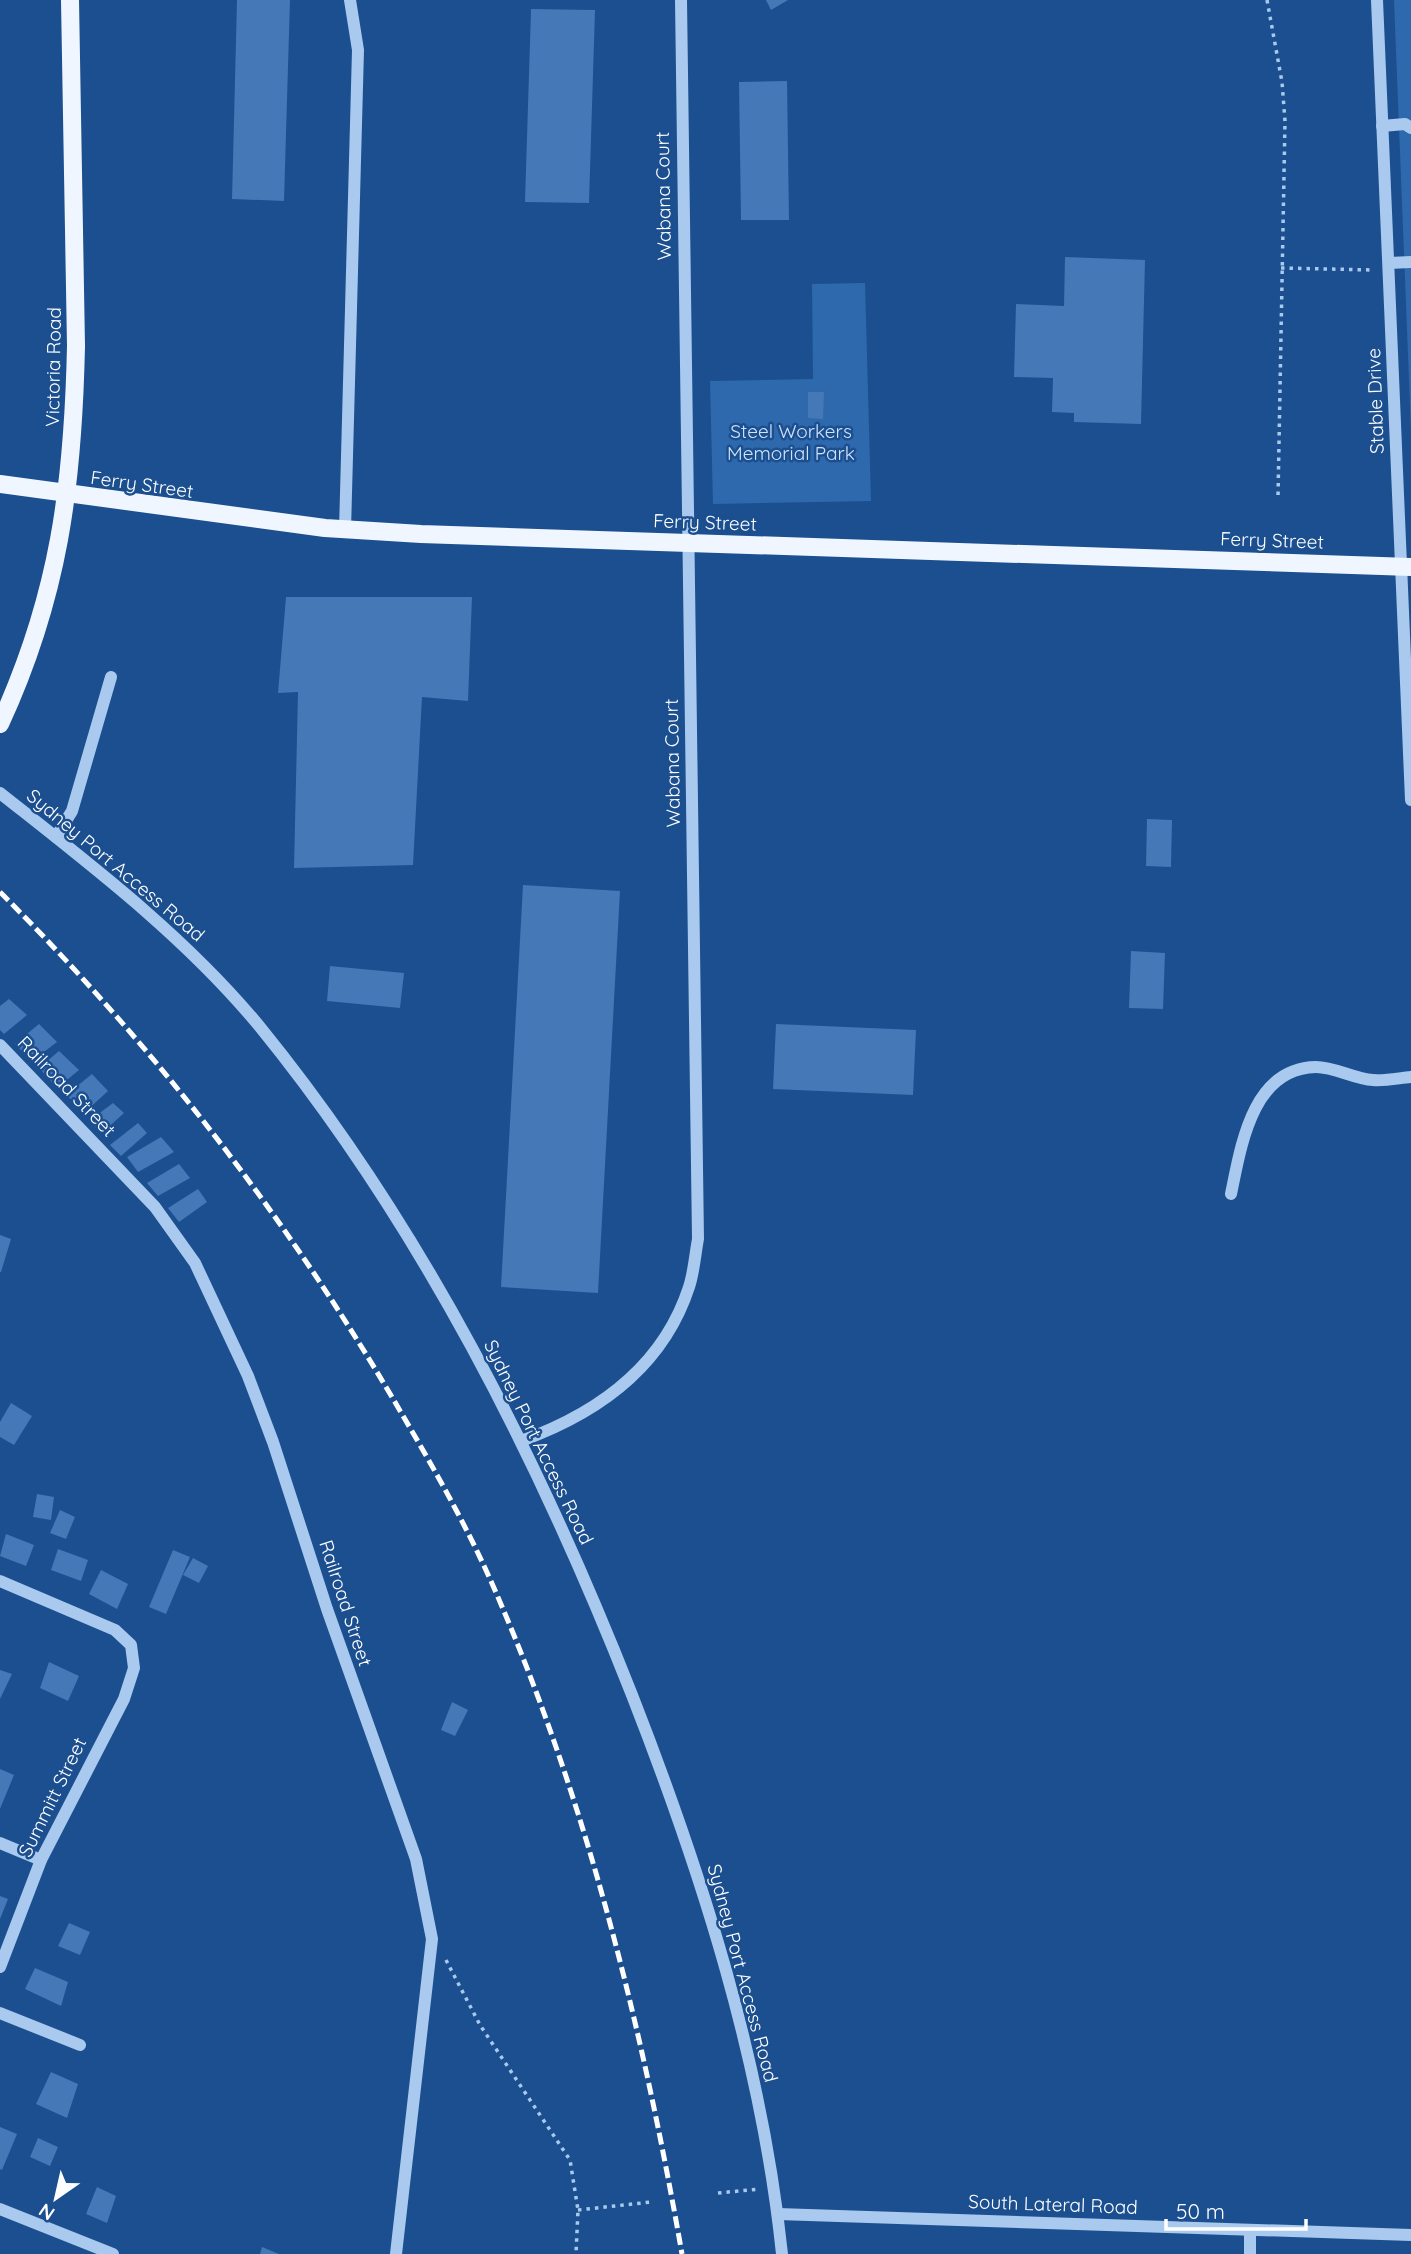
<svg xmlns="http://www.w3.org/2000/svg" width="1411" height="2254" font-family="Quicksand,sans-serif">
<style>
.green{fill:#2e69ad}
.building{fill:#4478b7}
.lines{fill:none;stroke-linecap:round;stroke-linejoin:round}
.path{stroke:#a9c9ee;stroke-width:3.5;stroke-dasharray:3.5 5;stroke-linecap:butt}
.minor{stroke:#a9c9ee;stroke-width:12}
.major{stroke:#f0f6ff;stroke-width:18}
.rail{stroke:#fff;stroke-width:5;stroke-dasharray:12 5;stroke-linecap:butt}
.major-bridge{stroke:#f0f6ff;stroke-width:18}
.labels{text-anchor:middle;stroke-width:5;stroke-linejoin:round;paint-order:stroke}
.street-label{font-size:19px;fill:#fff;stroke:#1b4f8f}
.park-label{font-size:19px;fill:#cfe3fa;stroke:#1b4f8f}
</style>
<rect width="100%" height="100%" fill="#1b4f8f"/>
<!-- green -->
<g class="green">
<path d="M1394,0h17v431z"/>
<path d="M865,283l6,218 -158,3 -3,-123 103,-2 -1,-95z"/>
</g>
<!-- building -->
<g class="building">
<path d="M237,0h53l-6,201 -52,-2z"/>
<path d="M766,0h22l-17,10z"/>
<path d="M531,9l64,1 -6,193 -64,-1z"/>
<path d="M787,81l2,139h-48l-2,-138z"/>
<path d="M1065,257l80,3 -4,164 -67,-2v-9l-22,-1 1,-34 -39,-1 2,-73 48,2z"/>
<path d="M808,392h16l-1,27 -15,-1z"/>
<path d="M286,597h186l-4,104 -46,-4 -9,168 -119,3 4,-176 -20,1z"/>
<path d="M1147,819l25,1 -1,47 -25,-1z"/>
<path d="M523,885l97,6 -22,402 -97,-6z"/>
<path d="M1131,951l34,2 -2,56 -34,-1z"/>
<path d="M330,966l74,7 -4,35 -73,-7z"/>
<path d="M9,999l18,16 -23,19 -4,-4v-24z"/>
<path d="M39,1024l18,18 -25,19 -17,-17z"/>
<path d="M776,1024l140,6 -3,65 -140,-6z"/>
<path d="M59,1051l20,19 -22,18 -18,-20z"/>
<path d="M92,1074l16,17 -23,21 -19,-17z"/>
<path d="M113,1103l11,10 -22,20 -13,-12z"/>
<path d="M138,1123l9,10 -26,23 -11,-11z"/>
<path d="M161,1137l13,15 -36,20 -11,-15z"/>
<path d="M179,1164l11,14 -32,18 -11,-13z"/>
<path d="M198,1189l9,13 -28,20 -11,-14z"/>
<path d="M0,1235l11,4 -10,33h-1z"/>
<path d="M11,1403l21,13 -18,29 -14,-8v-15z"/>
<path d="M37,1494l17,3 -3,23 -18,-3z"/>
<path d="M60,1510l15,7 -9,22 -16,-6z"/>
<path d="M6,1534l28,11 -8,21 -26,-10z"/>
<path d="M58,1549l30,11 -7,21 -30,-11z"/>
<path d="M173,1550l17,7 -24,57 -17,-7z"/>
<path d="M193,1558l15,8 -9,17 -16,-8z"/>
<path d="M101,1570l27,14 -11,25 -28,-15z"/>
<path d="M49,1662l30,14 -11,25 -28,-13z"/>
<path d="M0,1670l12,4 -12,25z"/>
<path d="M452,1702l16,8 -13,26 -14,-6z"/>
<path d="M0,1769l14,6 -14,34z"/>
<path d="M0,1896l8,3 -8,20z"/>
<path d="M69,1923l21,9 -10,23 -22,-9z"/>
<path d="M35,1968l33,14 -7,24 -36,-17z"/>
<path d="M51,2072l27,12 -11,34 -31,-14z"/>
<path d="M0,2127l17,7 -15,36 -2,-1z"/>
<path d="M38,2138l20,9 -8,19 -20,-9z"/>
<path d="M97,2187l19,9 -9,27 -21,-9z"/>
<path d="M262,2247l17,7h-19z"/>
</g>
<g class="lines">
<!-- path -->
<g class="path">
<path d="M1267,0l15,82 3,39 -7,376"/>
<path d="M1281,268l92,2"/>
<path d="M446,1960l34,65 90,135 8,50 -2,44"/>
<path d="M718,2193l42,-4"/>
<path d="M578,2210l73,-8"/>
</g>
<!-- minor -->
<g class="minor">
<path d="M1377,0l34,800"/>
<path d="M1382,126l23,-2 6,4"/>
<path d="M1389,263l22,-1"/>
<path d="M345,530l13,-480 -8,-50"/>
<path d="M0,793c91,72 186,144 260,234 161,198 279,432 372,668 70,179 130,367 150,559"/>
<path d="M56,837l16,-26 39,-134"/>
<path d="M0,1045l155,162 40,56 53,113 25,66 54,167 89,250 16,80 -36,315"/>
<path d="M1231,1194c10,-48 21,-126 85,-127 19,0 38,12 57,13 13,1 26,-2 38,-3"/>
<path d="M521,1441c75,-27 142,-74 168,-154 5,-15 6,-32 9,-48l-17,-1239"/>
<path d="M0,1581l115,49 16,15 3,23 -10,31 -83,161 -41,107"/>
<path d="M0,1843l41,17"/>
<path d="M0,2013l80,32"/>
<path d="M0,2209l113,45"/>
<path d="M778,2214l633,21"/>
<path d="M1250,2230v24"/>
</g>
<!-- major -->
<g class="major">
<path d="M70,0l6,346"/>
<path d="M0,484l325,44 96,6 990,33"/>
</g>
<!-- rail -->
<path class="rail" d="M0,892c155,155 288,327 399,517 34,58 68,117 95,179 93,213 148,438 188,666"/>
<!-- major-bridge -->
<path class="major-bridge" d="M0,724c59,-128 73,-238 76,-378"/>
</g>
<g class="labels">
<!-- street labels -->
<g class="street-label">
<text transform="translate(663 196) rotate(-91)" y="7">Wabana Court</text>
<text transform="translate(53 367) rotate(-89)" y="7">Victoria Road</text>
<text transform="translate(1375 401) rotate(-92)" y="7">Stable Drive</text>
<text transform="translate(142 484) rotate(8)" y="7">Ferry Street</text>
<text transform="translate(705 522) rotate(2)" y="7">Ferry Street</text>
<text transform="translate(1272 540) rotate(2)" y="7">Ferry Street</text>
<text transform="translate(672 763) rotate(-91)" y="7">Wabana Court</text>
<text transform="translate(116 865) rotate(40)" y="7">Sydney Port Access Road</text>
<text transform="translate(67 1086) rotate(46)" y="7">Railroad Street</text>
<text transform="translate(539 1442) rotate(64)" y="7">Sydney Port Access Road</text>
<text transform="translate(346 1603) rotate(72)" y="7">Railroad Street</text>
<text transform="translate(52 1797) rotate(-64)" y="7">Summitt Street</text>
<text transform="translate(743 1973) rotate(75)" y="7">Sydney Port Access Road</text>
<text transform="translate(1053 2204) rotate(2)" y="7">South Lateral Road</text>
</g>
<!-- park labels -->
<g class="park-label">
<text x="791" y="438">Steel Workers<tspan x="791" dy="22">Memorial Park</tspan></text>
</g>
</g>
<!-- north arrow -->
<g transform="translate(56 2198) rotate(214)" stroke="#1b4f8f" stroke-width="5" paint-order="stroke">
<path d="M0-5L12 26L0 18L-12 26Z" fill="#ffffff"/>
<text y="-10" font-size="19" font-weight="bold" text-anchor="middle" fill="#ffffff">N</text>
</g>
<!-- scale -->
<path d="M1166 2219v10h140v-10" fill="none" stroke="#ffffff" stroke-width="3.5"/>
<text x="1176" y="2219" font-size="21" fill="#ffffff" stroke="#1b4f8f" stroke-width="5" paint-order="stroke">50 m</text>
</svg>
